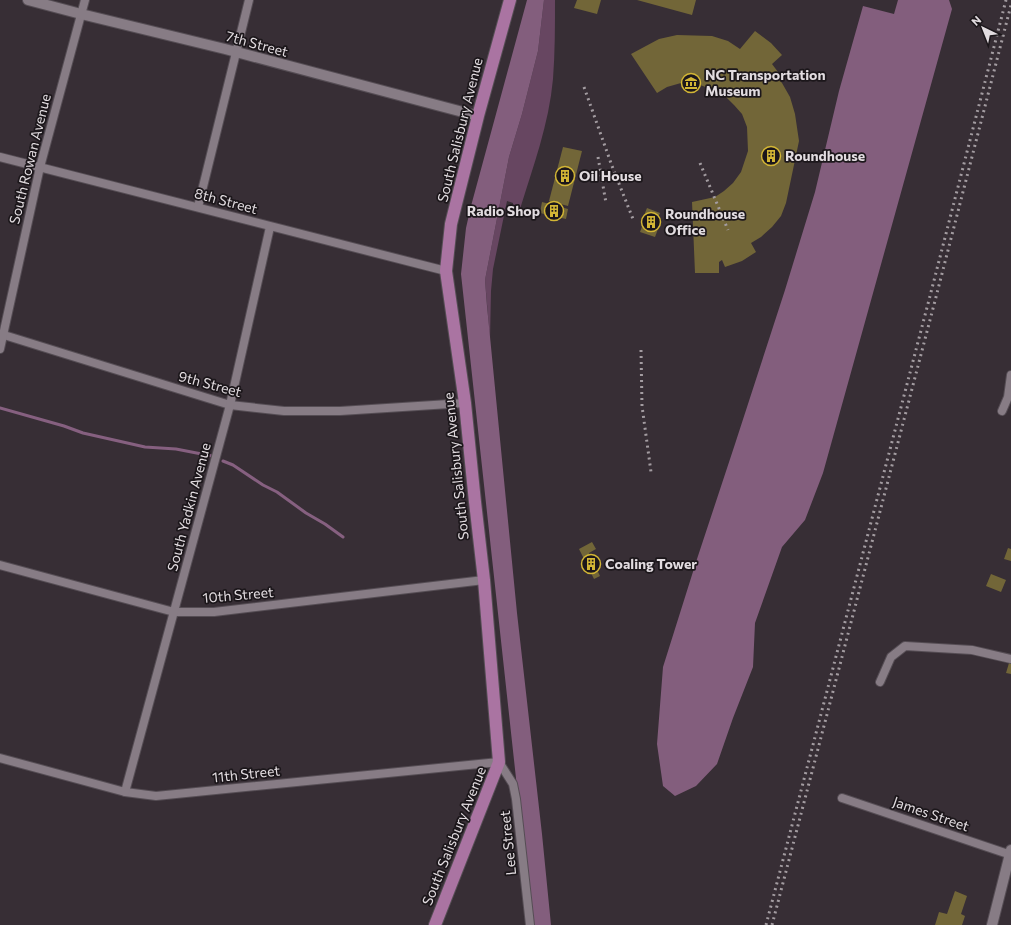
<svg xmlns="http://www.w3.org/2000/svg" width="1011" height="925" font-family="Commissioner,sans-serif">
<style>
.green{fill:#674661}
.forest{fill:#835e7d}
.lines{fill:none;stroke-linecap:round;stroke-linejoin:round}
.stream{stroke:#866080;stroke-width:3}
.building{fill:#726638}
.minor-casing{stroke:#554d54;stroke-width:10}
.tertiary-casing{stroke:#554d54;stroke-width:12}
.primary-casing{stroke:#554d54;stroke-width:14}
.minor{stroke:#877c85;stroke-width:8}
.tertiary{stroke:#877c85;stroke-width:10}
.primary{stroke:#aa74a2;stroke-width:12}
.rail{stroke:#a39ca1;stroke-width:3;stroke-dasharray:2 4;stroke-linecap:butt}
.labels{text-anchor:middle;stroke-width:3.5;stroke-linejoin:round;paint-order:stroke}
.street-label{font-size:14px;fill:#e2dce0;stroke:#1c171b}
.poi-label{font-size:14px;font-weight:bold;fill:#e2dce0;stroke:#1c171b;text-anchor:start}
</style>
<rect width="100%" height="100%" fill="#372e35"/>
<!-- green -->
<path class="green" d="M544,0h11c0,26 0,53 -2,79 -4,45 -20,88 -33,130l-7,-2v-4l-6,-2 -14,68 -2,22 -1,49 -5,-60 24,-123 13,-43 16,-63z"/>
<!-- forest -->
<g class="forest">
<path d="M527,0h17l-6,51 -16,63 -13,43 -24,123 2,26 30,307 25,221 9,91h-19l-71,-651 5,-46 5,-22z"/>
<path d="M898,0h51l3,9 -129,464 -18,47 -23,27 -27,76 -2,44 -20,51 -16,46 -21,22 -21,10 -12,-10 -6,-42 6,-77 34,-108 38,-115 50,-154 30,-98 24,-101 24,-85 31,8z"/>
</g>
<g class="lines">
<!-- stream -->
<g class="stream">
<path d="M0,408l64,18 19,7 62,14 31,2 36,7"/>
<path d="M223,461l10,4 30,20 14,7 29,21 19,11 18,13"/>
</g>
</g>
<!-- building -->
<g class="building">
<path d="M577,0h24l-4,14 -23,-6z"/>
<path d="M637,0h59l-4,15z"/>
<path d="M755,31l16,12 11,12 -10,9 6,8 -3,3 7,8 8,14 5,17 4,27 -13,62 -5,13 -9,11 -11,10 -10,6 5,9 -14,9 -17,6 -3,-7 -3,2v11h-24l-3,-71 23,-5 9,-6 9,-8 8,-11 7,-21 -1,-24 -5,-13 -8,-9 -9,-9 -22,-10 -11,-3h-11l-14,4 -10,6 -26,-39 28,-15 18,-4 35,1 16,5 12,8z"/>
<path d="M563,147l19,4 -14,55 -19,-5z"/>
<path d="M542,202l26,7 -2,10 -26,-6z"/>
<path d="M647,208l13,5 -3,7 4,1 -6,16 -15,-5 3,-8 -2,-1z"/>
<path d="M592,542l4,7 -7,4 11,23 -6,3 -15,-30z"/>
<path d="M1008,548l3,1v12l-7,-2z"/>
<path d="M991,574l15,6 -5,12 -15,-6z"/>
<path d="M1009,663h2v11l-5,-1z"/>
<path d="M955,891l12,5 -6,18 4,2 -3,9h-27l4,-13 8,2z"/>
</g>
<g class="lines">
<defs>
<g id="minor">
<path d="M0,157l446,114"/>
<path d="M198,207l51,-207"/>
<path d="M4,335l226,70 54,6h56l125,-8"/>
<path d="M0,349l40,-182 45,-167"/>
<path d="M1002,411l6,-14 3,-22"/>
<path d="M0,565l174,47h40l270,-32"/>
<path d="M880,682l11,-25 14,-11 67,4 39,9"/>
<path d="M0,758l125,34 31,4 343,-34 14,22 3,15 14,126"/>
<path d="M125,792l105,-387 40,-178"/>
<path d="M842,798l169,57"/>
</g>
<g id="tertiary">
<path d="M28,0l53,14 144,35 253,67"/>
<path d="M992,925l19,-75"/>
</g>
<path id="primary" d="M435,925l64,-163 -15,-182 -9,-78 -10,-99 -19,-132 5,-47 27,-108 32,-116"/>
</defs>
<!-- minor casing -->
<use href="#minor" class="minor-casing"/>
<!-- tertiary casing -->
<use href="#tertiary" class="tertiary-casing"/>
<!-- primary casing -->
<use href="#primary" class="primary-casing"/>
<!-- minor -->
<use href="#minor" class="minor"/>
<!-- tertiary -->
<use href="#tertiary" class="tertiary"/>
<!-- primary -->
<use href="#primary" class="primary"/>
<!-- rail -->
<g class="rail">
<path d="M584,87l28,79 21,53"/>
<path d="M598,157l8,46"/>
<path d="M700,163l28,67"/>
<path d="M641,350l1,56 9,66"/>
<path d="M766,925l164,-629 76,-296"/>
<path d="M772,925l164,-628 75,-292"/>
</g>
</g>
<!-- icons -->
<defs>
<symbol id="museum-ring" viewBox="-11 -11 22 22"><circle r="9.5" fill="#1c171b" stroke="#d3b635" stroke-width="1.5"/><path d="M0-6L6-3V-2H-6V-3ZM-5-1h2V3h-2ZM-1-1h2V3h-2ZM3-1h2V3H3ZM-6 4H6V6H-6Z" fill="#d3b635"/></symbol>
<symbol id="building-ring" viewBox="-11 -11 22 22"><circle r="9.5" fill="#1c171b" stroke="#d3b635" stroke-width="1.5"/><path d="M-4-6H4V6H1V3H-1V6H-4ZM-2.5-4.3h1.7v1.8h-1.7ZM.8-4.3h1.7v1.8H.8ZM-2.5-1h1.7V.8h-1.7ZM.8-1h1.7V.8H.8Z" fill="#d3b635"/></symbol>
</defs>
<g fill-rule="evenodd">
<use href="#museum-ring" x="680" y="72" width="22" height="22"/>
<use href="#building-ring" x="760" y="145" width="22" height="22"/>
<use href="#building-ring" x="554" y="165" width="22" height="22"/>
<use href="#building-ring" x="543" y="200" width="22" height="22"/>
<use href="#building-ring" x="640" y="211" width="22" height="22"/>
<use href="#building-ring" x="580" y="553" width="22" height="22"/>
</g>
<g class="labels">
<!-- street labels -->
<g class="street-label">
<text transform="translate(257 44) rotate(15)" y="5">7th Street</text>
<text transform="translate(460 130) rotate(-76)" y="5">South Salisbury Avenue</text>
<text transform="translate(30 159) rotate(-76)" y="5">South Rowan Avenue</text>
<text transform="translate(226 201) rotate(15)" y="5">8th Street</text>
<text transform="translate(210 384) rotate(15)" y="5">9th Street</text>
<text transform="translate(456 466) rotate(-96)" y="5">South Salisbury Avenue</text>
<text transform="translate(189 507) rotate(-75)" y="5">South Yadkin Avenue</text>
<text transform="translate(238 595) rotate(-5)" y="5">10th Street</text>
<text transform="translate(246 774) rotate(-6)" y="5">11th Street</text>
<text transform="translate(931 814) rotate(19)" y="5">James Street</text>
<text transform="translate(454 836) rotate(-68)" y="5">South Salisbury Avenue</text>
<text transform="translate(508 843) rotate(-96)" y="5">Lee Street</text>
</g>
<!-- poi labels -->
<g class="poi-label">
<text x="705" y="80">NC Transportation<tspan x="705" dy="16">Museum</tspan></text>
<text x="785" y="161">Roundhouse</text>
<text x="579" y="181">Oil House</text>
<text x="540" y="216" text-anchor="end">Radio Shop</text>
<text x="665" y="219">Roundhouse<tspan x="665" dy="16">Office</tspan></text>
<text x="605" y="569">Coaling Tower</text>
</g>
</g>
<!-- north arrow -->
<g transform="translate(983 28) rotate(317)" stroke="#1c171b" stroke-width="3" paint-order="stroke">
<path d="M0-3L7 15L0 10L-7 15Z" fill="#e2dce0"/>
<text y="-6" font-size="11" font-weight="bold" text-anchor="middle" fill="#e2dce0">N</text>
</g>
</svg>
